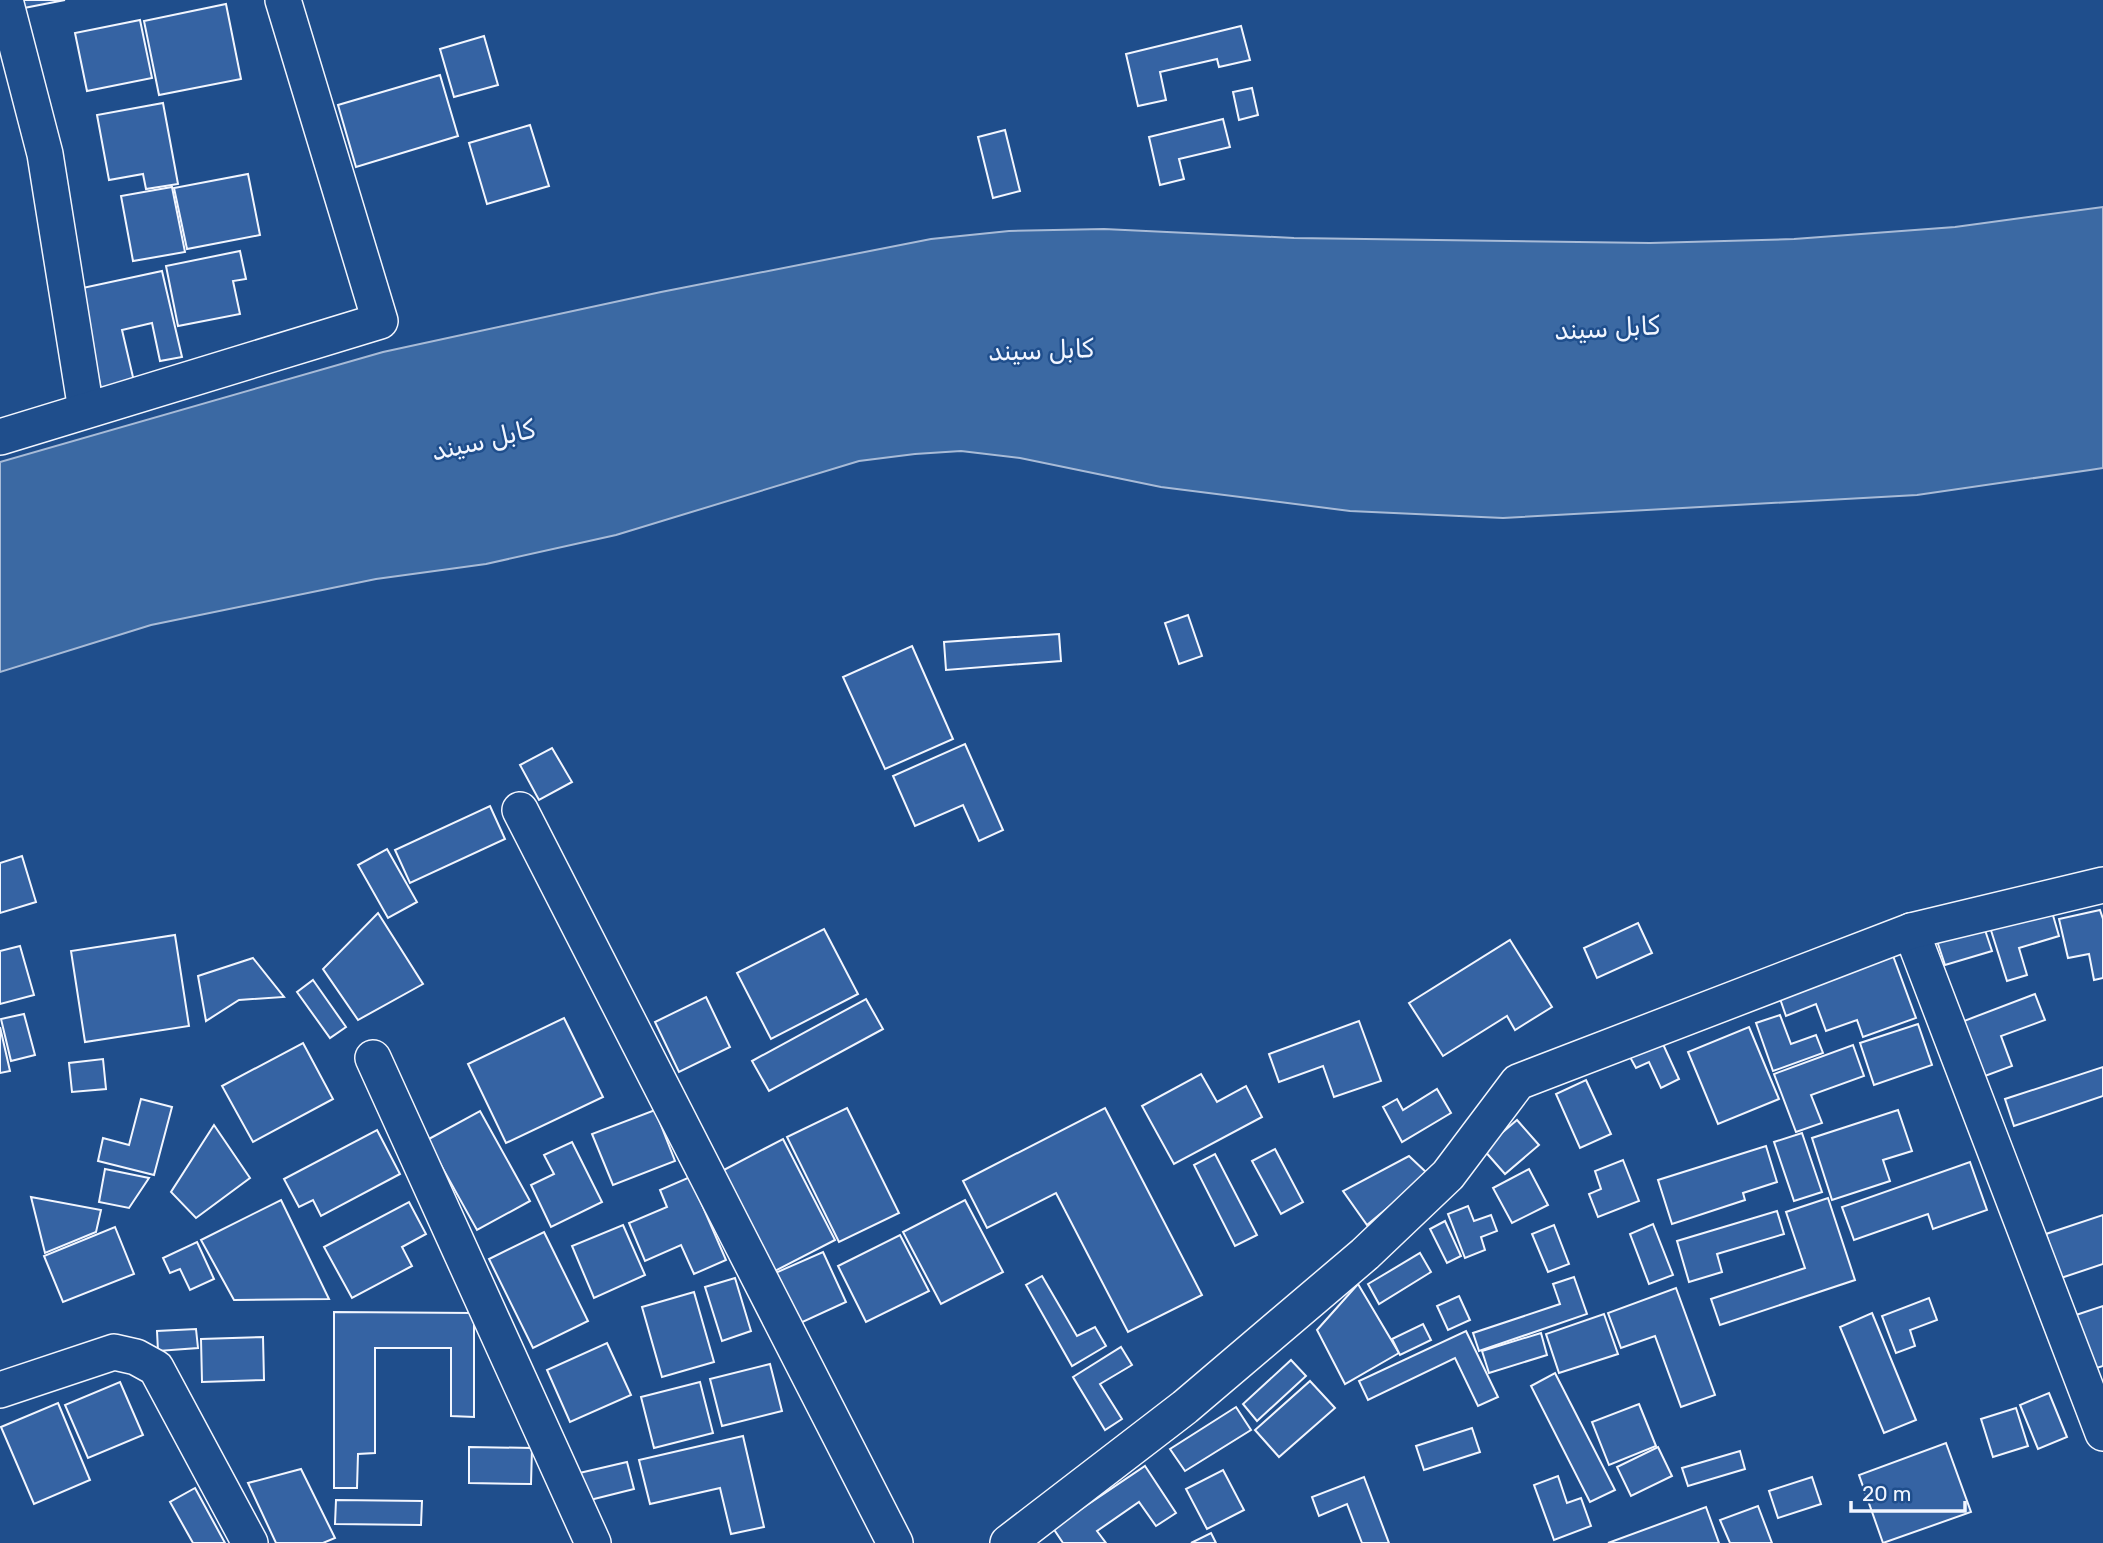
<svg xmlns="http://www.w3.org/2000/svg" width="2103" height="1543" font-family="Rubik,Cairo,sans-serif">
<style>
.water{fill:#3b69a3;stroke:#a8bbd7;stroke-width:2}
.building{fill:#3563a3;stroke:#f2f6ff;stroke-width:2}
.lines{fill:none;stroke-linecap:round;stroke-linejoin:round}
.minor-casing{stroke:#f2f6ff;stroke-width:38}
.minor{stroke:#1f4e8c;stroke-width:35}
.labels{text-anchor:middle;stroke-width:5;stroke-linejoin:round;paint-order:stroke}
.water-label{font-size:26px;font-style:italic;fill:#f2f6ff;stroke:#1f4e8c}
</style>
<rect width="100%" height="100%" fill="#1f4e8c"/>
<!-- water -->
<path class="water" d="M2103,207v261l-13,2 -173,25 -414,23 -153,-7 -189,-24 -141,-29 -59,-7 -46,3 -56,7 -243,74 -130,29 -110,15 -225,46 -151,47v-210l383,-110 278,-60 270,-53 78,-8 95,-2 190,9 356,5 144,-4 161,-12z"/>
<!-- building -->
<g class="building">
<path d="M23,0h42l-41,8z"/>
<path d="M226,4l15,75 -82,16 -15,-74z"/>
<path d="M140,20l12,58 -65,13 -12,-58z"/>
<path d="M1241,26l9,34 -31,7 -2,-8 -57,13 6,28 -28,6 -12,-52z"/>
<path d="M484,36l14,49 -44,12 -14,-48z"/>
<path d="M440,75l18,61 -102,31 -18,-62z"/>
<path d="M1252,88l6,27 -19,5 -6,-28z"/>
<path d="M163,103l15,81 -32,5 -3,-15 -34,6 -12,-65z"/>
<path d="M1223,119l7,28 -51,12 5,20 -24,6 -11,-48z"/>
<path d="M530,125l19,61 -62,18 -18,-61z"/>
<path d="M1005,130l15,61 -27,7 -15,-61z"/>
<path d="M248,174l12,61 -73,14 -13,-61z"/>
<path d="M172,187l13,65 -52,9 -12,-65z"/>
<path d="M240,251l6,28 -13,2 7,33 -62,12 -12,-60z"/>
<path d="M162,271l20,86 -22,4 -8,-38 -30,7 14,60 -33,7 -25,-108z"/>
<path d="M1188,615l14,41 -23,8 -14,-41z"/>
<path d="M1059,634l2,27 -115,9 -2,-28z"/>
<path d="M912,646l41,93 -68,30 -42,-92z"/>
<path d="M965,744l38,86 -24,11 -16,-36 -48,21 -22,-50z"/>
<path d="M552,748l20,34 -33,18 -19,-35z"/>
<path d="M490,806l15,33 -95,44 -15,-33z"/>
<path d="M387,849l30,53 -29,16 -30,-53z"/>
<path d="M22,856l14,46 -36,11v-50z"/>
<path d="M2050,905l9,31 -40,12 8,27 -20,6 -18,-57z"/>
<path d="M2100,910l3,9v59l-9,2 -5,-26 -21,4 -9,-39z"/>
<path d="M378,913l45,71 -65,36 -35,-51z"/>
<path d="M1638,923l14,30 -55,25 -13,-30z"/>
<path d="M1984,927l8,24 -47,14 -8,-24z"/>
<path d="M824,929l34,65 -87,45 -34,-66z"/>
<path d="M175,935l14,91 -104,16 -14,-91z"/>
<path d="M1510,940l42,67 -37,23 -8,-14 -64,40 -34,-53z"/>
<path d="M20,946l14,49 -34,9v-53z"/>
<path d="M1892,953l24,65 -53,19 -6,-17 -31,11 -10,-27 -30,12 -8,-23z"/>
<path d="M253,958l31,39 -45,3 -33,21 -8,-45z"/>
<path d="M313,980l33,47 -16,11 -33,-46z"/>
<path d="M2035,994l10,26 -44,16 11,30 -27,10 -21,-55z"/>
<path d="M706,997l24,50 -51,25 -24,-50z"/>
<path d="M866,999l17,30 -114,62 -17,-30z"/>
<path d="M24,1014l11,41 -24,6 -10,-42z"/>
<path d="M1780,1015l11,29 25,-9 7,18 -50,18 -17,-48z"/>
<path d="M564,1018l39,79 -97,46 -38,-79z"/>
<path d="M1359,1021l22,60 -47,16 -11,-31 -44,16 -10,-28z"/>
<path d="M1918,1024l14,41 -58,20 -14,-42z"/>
<path d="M0,1027l10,44 -10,2z"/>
<path d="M1749,1027l30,72 -61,25 -30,-72z"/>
<path d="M1662,1042l17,37 -18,9 -12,-26 -13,6 -6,-11z"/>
<path d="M303,1043l30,56 -80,43 -31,-56z"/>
<path d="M1853,1045l11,31 -53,19 11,28 -26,9 -22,-58z"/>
<path d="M103,1059l3,30 -34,3 -3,-29z"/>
<path d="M2103,1067v29l-89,30 -9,-27z"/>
<path d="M1201,1074l16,28 29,-16 16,31 -88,47 -32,-58z"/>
<path d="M1586,1080l25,54 -31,14 -24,-54z"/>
<path d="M1437,1089l14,24 -49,29 -19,-35 14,-8 6,11z"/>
<path d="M141,1099l31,8 -18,68 -56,-14 5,-23 26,7z"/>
<path d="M847,1108l52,105 -60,29 -52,-105z"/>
<path d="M1105,1108l97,187 -74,37 -72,-139 -69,35 -24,-47z"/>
<path d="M655,1110l20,51 -62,24 -21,-51z"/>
<path d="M1898,1110l14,41 -29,9 7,21 -58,19 -20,-62z"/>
<path d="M480,1111l50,90 -53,29 -50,-90z"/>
<path d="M1517,1120l22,25 -34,29 -22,-25z"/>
<path d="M214,1125l36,53 -54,40 -25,-26z"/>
<path d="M377,1130l23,44 -79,42 -8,-16 -14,7 -15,-28z"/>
<path d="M1802,1133l20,59 -28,9 -20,-59z"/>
<path d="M783,1139l52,101 -64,33 -51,-101z"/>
<path d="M572,1142l30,60 -51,25 -20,-42 23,-11 -10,-19z"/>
<path d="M1766,1146l11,36 -34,11 2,7 -73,24 -14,-44z"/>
<path d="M1275,1149l28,53 -22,12 -29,-53z"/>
<path d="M1215,1154l42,81 -22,11 -41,-81z"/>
<path d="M1409,1156l19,18 -61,51 -24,-34z"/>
<path d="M1623,1160l16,41 -41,16 -9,-23 12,-5 -6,-18z"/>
<path d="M1970,1162l17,48 -54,19 -5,-15 -74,26 -12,-33z"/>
<path d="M105,1169l44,9 -20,30 -30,-6z"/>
<path d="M1529,1169l19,36 -36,18 -19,-35z"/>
<path d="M690,1177l36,83 -32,14 -13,-29 -36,16 -16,-38 38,-16 -7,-17z"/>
<path d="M31,1197l70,13 -5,22 -51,21z"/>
<path d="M1828,1198l27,82 -135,45 -9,-26 94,-31 -19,-56z"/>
<path d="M281,1200l48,99 -95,1 -33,-60z"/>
<path d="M965,1200l38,72 -62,32 -38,-72z"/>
<path d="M409,1202l17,32 -24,13 10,19 -60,32 -28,-51z"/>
<path d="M1468,1206l6,15 17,-6 6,16 -16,6 4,13 -20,8 -17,-44z"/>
<path d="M1777,1211l7,23 -67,20 5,18 -33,10 -12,-41z"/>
<path d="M2103,1215v49l-42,14 -15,-44z"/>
<path d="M1445,1221l16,35 -14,7 -17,-34z"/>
<path d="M1653,1224l20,51 -24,9 -19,-50z"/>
<path d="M623,1225l22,50 -51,23 -22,-52z"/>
<path d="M1554,1225l15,39 -21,8 -16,-38z"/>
<path d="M115,1227l19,47 -71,28 -19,-46z"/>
<path d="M544,1232l44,89 -55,27 -44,-89z"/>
<path d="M900,1235l29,56 -63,31 -28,-56z"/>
<path d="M197,1242l17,37 -24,11 -10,-21 -10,4 -7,-15z"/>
<path d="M823,1252l23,50 -50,23 -23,-51z"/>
<path d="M1420,1253l11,19 -52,32 -11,-20z"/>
<path d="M1042,1276l35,60 18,-9 11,19 -34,20 -46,-81z"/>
<path d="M1574,1277l13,37 -108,37 -6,-18 87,-29 -7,-20z"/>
<path d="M735,1278l16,53 -29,10 -17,-54z"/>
<path d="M1358,1284l41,69 -54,31 -28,-54z"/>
<path d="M1676,1288l39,107 -34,12 -26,-71 -34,12 -13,-35z"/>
<path d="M694,1292l20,70 -52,15 -20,-70z"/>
<path d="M1459,1296l11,24 -22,10 -11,-24z"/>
<path d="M1929,1298l8,22 -27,10 5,16 -19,7 -14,-37z"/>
<path d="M2103,1306v60l-13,4 -17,-54z"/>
<path d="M334,1312l140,1v104l-23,-1v-68h-76v105l-17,1 -1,34h-23z"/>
<path d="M1872,1313l44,107 -32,13 -44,-106z"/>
<path d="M1604,1314l14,40 -59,19 -13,-39z"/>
<path d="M1423,1324l8,16 -31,15 -8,-16z"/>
<path d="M196,1329l2,19 -40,3 -1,-20z"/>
<path d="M1466,1331l32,66 -20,9 -23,-48 -87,42 -9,-19z"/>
<path d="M1541,1333l6,22 -58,18 -7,-22z"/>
<path d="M263,1337l1,43 -62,2 -1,-43z"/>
<path d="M607,1343l24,52 -61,27 -23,-52z"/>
<path d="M1121,1347l11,18 -32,19 22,35 -17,11 -32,-53z"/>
<path d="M1291,1360l15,16 -49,45 -14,-17z"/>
<path d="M770,1364l12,47 -60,15 -12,-47z"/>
<path d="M1555,1373l60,117 -25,12 -59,-116z"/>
<path d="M1310,1381l25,27 -56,49 -24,-27z"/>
<path d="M120,1382l23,53 -55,23 -23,-53z"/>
<path d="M700,1382l13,51 -59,15 -13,-51z"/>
<path d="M2049,1393l18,44 -29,12 -18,-44z"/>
<path d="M58,1403l32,77 -56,24 -33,-77z"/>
<path d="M1639,1404l17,42 -47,19 -17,-43z"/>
<path d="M1236,1407l15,23 -66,41 -15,-22z"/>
<path d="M2016,1408l12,38 -35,11 -12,-38z"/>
<path d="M1472,1428l8,24 -56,18 -8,-24z"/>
<path d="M743,1436l21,91 -33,7 -11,-46 -70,16 -11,-44z"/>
<path d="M1946,1443l25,69 -88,31 -24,-68z"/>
<path d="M469,1447l63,1 -1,36 -62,-1z"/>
<path d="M1658,1447l14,29 -41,20 -14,-29z"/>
<path d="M1740,1451l5,18 -57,17 -6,-18z"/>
<path d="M627,1462l7,27 -52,13 -7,-28z"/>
<path d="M1145,1466l31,47 -20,13 -17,-24 -42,29 9,12h-43l-10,-15z"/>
<path d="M301,1469l34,69 -12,5h-47l-28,-60z"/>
<path d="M1223,1470l21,40 -37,19 -21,-40z"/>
<path d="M1558,1476l9,27 14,-5 10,28 -37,14 -20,-55z"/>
<path d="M1364,1477l25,66h-27l-15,-39 -28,12 -7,-19z"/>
<path d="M1812,1477l9,27 -43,14 -9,-27z"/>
<path d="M195,1488l30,55h-32l-23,-41z"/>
<path d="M336,1500l86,1 -1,24 -86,-1z"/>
<path d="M1758,1506l14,37h-42l-10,-23z"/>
<path d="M1706,1507l13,36h-111z"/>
<path d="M1211,1533l5,10h-25z"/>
</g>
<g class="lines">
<defs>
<g id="minor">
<path d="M5,0l40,154 41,256"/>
<path d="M0,437l380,-116 -97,-321"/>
<path d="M520,810l375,733"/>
<path d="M1911,931l192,502"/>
<path d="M373,1058l220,485"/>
<path d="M0,1390l114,-38 22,5 20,11 94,175"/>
<path d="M1008,1543l177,-136 180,-153 83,-79 70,-93 393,-151 192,-46"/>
</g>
</defs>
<!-- minor casing -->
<use href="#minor" class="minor-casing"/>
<!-- minor -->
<use href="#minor" class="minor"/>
</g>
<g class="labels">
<!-- water labels -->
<g class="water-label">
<text transform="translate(1607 328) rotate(-3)" y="9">کابل سيند</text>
<text transform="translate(1041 350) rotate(-2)" y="9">کابل سيند</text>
<text transform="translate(483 440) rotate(-13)" y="9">کابل سيند</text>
</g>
</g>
<!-- scale -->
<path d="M1851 1501v10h114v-10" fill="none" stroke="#f2f6ff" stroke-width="3.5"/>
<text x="1862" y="1501" font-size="21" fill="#f2f6ff" stroke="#1f4e8c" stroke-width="5" paint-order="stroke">20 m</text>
</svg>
